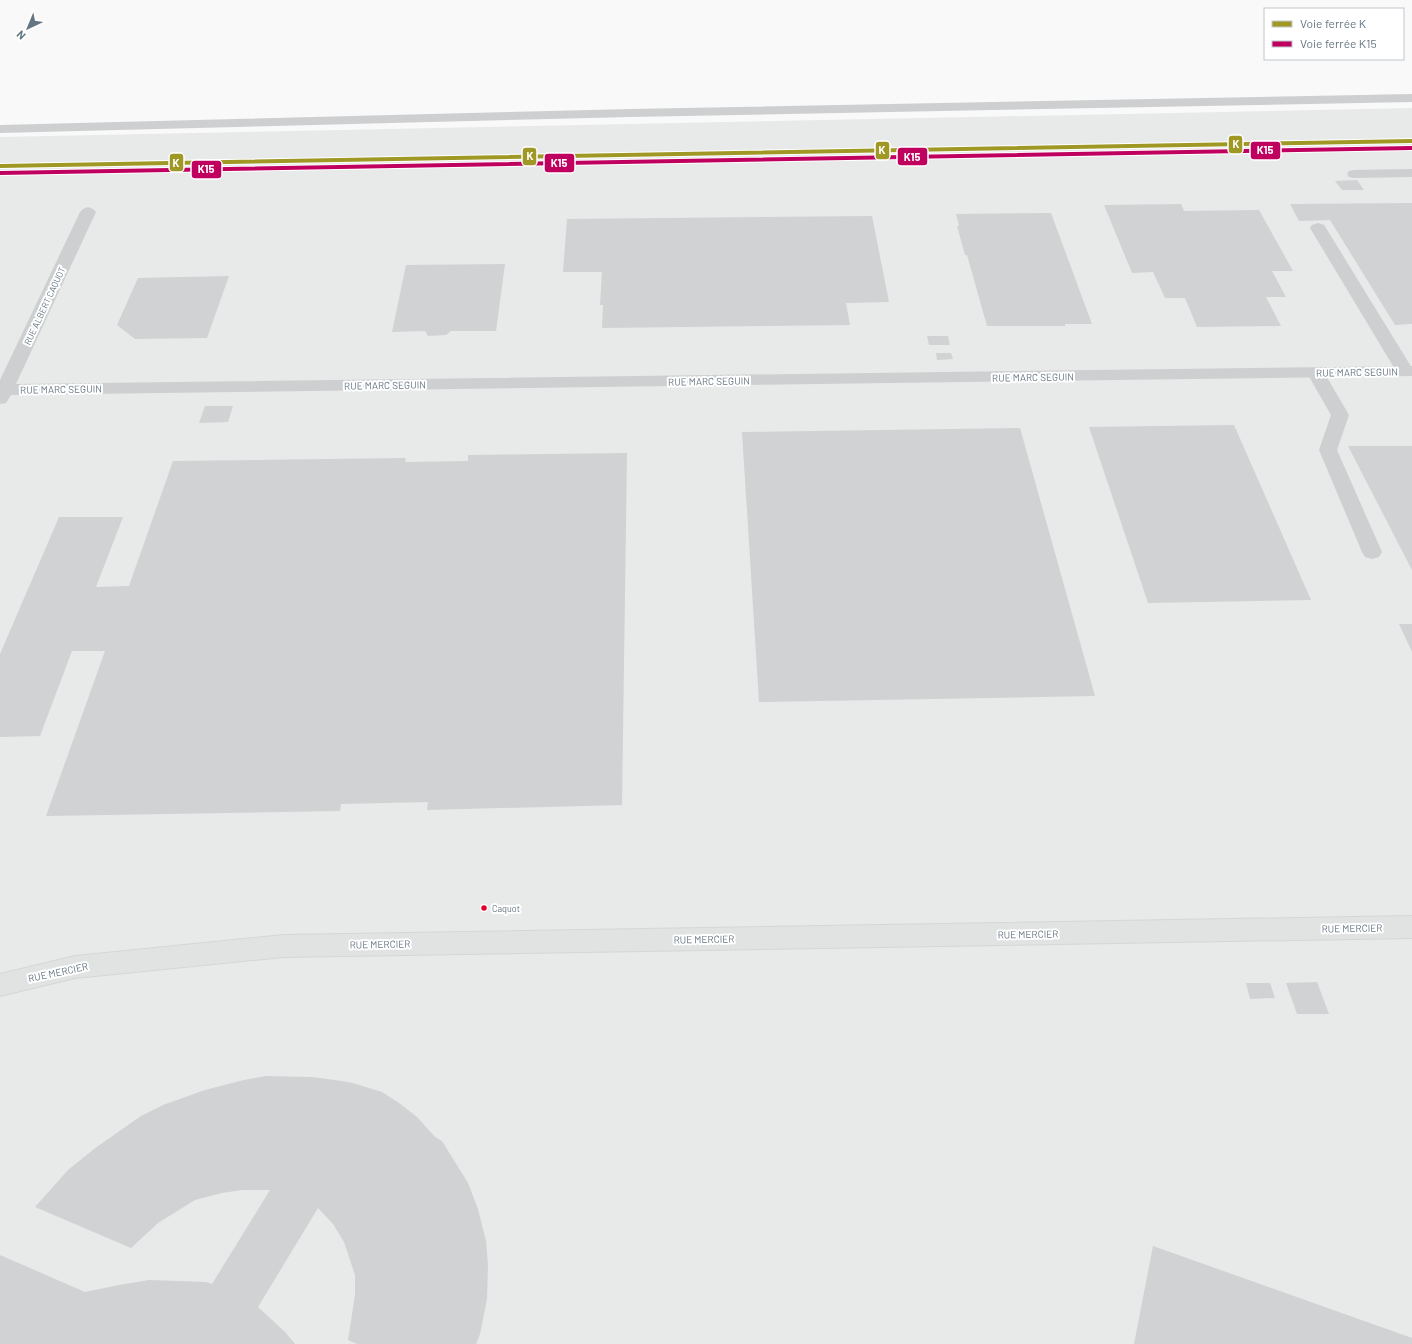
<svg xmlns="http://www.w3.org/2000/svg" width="1412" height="1344" font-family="Barlow,sans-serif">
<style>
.built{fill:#e8e9e9}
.building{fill:#d0d2d3}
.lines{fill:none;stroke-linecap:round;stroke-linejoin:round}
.secondary-casing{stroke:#d5d6d7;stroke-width:2}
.lane{fill:#cecfd0;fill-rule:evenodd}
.street{fill:#cecfd0;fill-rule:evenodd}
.secondary{fill:#e1e2e2;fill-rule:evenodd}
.rail-1-casing{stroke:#fff;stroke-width:6}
.rail-2-casing{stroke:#fff;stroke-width:6}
.rail-1{stroke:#9f9825;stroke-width:4}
.rail-2{stroke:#bf005f;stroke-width:4}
.bus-dot{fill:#e4002b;stroke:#fff;stroke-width:1.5}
.labels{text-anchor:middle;stroke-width:4;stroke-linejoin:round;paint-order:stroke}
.far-street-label{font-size:9px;fill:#657683;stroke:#fff}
.bus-label{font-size:9px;fill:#657683;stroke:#fff;text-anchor:start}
.street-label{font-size:10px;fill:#657683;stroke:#fff}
.line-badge{stroke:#fff;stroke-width:1.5}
.badge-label{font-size:11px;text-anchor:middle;font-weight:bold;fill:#fff}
</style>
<rect width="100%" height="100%" fill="#f9f9f9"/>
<!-- built -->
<path class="built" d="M1412,108v1236h-1412v-1207z"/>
<!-- building -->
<g class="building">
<path d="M1357,180l7,10h-22l-7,-9z"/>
<path d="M1412,203v121l-17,1 -65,-105 -31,1 -9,-17z"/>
<path d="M1181,204l3,7 75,-1 34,61h-21l14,26h-20l15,29 -84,1 -12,-29h-20l-12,-26 -21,1 -28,-68z"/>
<path d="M1051,213l41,111h-27v2h-78l-20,-71h-2l-8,-29h2l-3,-12z"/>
<path d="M872,216l17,86 -43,1 4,22 -248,3 1,-23h-3l2,-33h-39l4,-53z"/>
<path d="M505,264l-9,67h-45l-5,4 -18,1 -3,-5 -33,1 14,-67z"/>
<path d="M229,276l-22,62 -72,1 -18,-14 21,-47z"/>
<path d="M927,336h21l2,9h-21z"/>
<path d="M936,353h15l2,6 -16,1z"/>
<path d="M205,406h28l-5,16 -29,1z"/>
<path d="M1234,425l77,175 -163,3 -59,-176z"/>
<path d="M1020,428l75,268 -336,6 -17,-270z"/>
<path d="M1348,446h64v124z"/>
<path d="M627,453l-5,352 -195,5 1,-8 -87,2 -1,7 -294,5 59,-165h-33l-32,85 -40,1v-83l59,-137h64l-27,70 33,-1 44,-125 233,-3 -1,4 63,-1v-6z"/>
<path d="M1399,624h13v28z"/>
<path d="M1317,982l12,32h-32l-11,-31z"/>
<path d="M1246,983h24l5,15 -25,1z"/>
<path d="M266,1076l46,1 30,4 11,2 29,9 17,11 18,14 18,20 7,4 26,42 10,26 8,32 2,24 -1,34 -7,35 -4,10h-119l-9,-4 7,-45v-20l-11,-33 -11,-18 -15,-16 -60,99 27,25 10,12h-295v-89l85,37 34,-7 30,-5 57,2 6,2 58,-94h-28l-20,3 -27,7 -37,23 -27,25 -96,-41 33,-37 26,-21 47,-33 22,-11 42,-15 39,-10z"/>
<path d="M1153,1246l259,92v6h-278z"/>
</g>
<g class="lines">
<defs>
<path id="secondary" d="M1412,916v22l-1128,19 -209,21 -75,18v-22l75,-18 209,-21z"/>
</defs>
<!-- secondary casing -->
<use href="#secondary" class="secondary-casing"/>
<!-- lane -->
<g class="lane">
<path d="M1412,169v8l-58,1 -5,-1 -2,-3 2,-3 5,-1z"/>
<path d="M1318,223l6,2 2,3 86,140 -1,7 -6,1 -6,-1 -3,-4 -86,-143 2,-3z"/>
<path d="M1316,368l6,1 27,46 -12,35 45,102 -3,5 -7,2 -7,-2 -3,-5 -43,-102 12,-35 -24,-42 3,-4z"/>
</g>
<!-- street -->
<g class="street">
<path d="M1412,94v8l-781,15 -631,16v-8l631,-16z"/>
<path d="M88,207l5,2 3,3 -80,172 1396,-18v10l-1401,19 -5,8 -6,1v-24l80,-168 3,-3z"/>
</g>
<!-- secondary -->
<use href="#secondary" class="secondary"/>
<defs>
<path id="rail-1" d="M0,166l1412,-25"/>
<path id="rail-2" d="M0,173l1412,-25"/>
</defs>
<!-- rail-1 casing -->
<use href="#rail-1" class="rail-1-casing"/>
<!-- rail-2 casing -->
<use href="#rail-2" class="rail-2-casing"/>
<!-- rail-1 -->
<use href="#rail-1" class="rail-1"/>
<!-- rail-2 -->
<use href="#rail-2" class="rail-2"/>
</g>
<!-- markers -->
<circle class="bus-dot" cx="484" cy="908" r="3.5"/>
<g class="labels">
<!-- far-street labels -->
<g class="far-street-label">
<text transform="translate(45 306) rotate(-65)" y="3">RUE ALBERT CAQUOT</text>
</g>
<!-- bus labels -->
<g class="bus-label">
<text x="492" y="912">Caquot</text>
</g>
<!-- street labels -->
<g class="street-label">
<text transform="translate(1357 372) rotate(-1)" y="4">RUE MARC SEGUIN</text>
<text transform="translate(1033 377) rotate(-1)" y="4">RUE MARC SEGUIN</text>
<text transform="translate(709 381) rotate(-1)" y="4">RUE MARC SEGUIN</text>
<text transform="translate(385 385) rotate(-1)" y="4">RUE MARC SEGUIN</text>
<text transform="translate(61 389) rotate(-1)" y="4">RUE MARC SEGUIN</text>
<text transform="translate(1352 928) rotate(-1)" y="4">RUE MERCIER</text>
<text transform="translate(1028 934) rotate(-1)" y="4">RUE MERCIER</text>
<text transform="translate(704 939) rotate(-1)" y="4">RUE MERCIER</text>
<text transform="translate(380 944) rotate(-1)" y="4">RUE MERCIER</text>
<text transform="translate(58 972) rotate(-12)" y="4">RUE MERCIER</text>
</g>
</g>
<g class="line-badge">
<rect x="1228" y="135" width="15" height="19" rx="4" fill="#9f9825"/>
<rect x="875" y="141" width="15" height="19" rx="4" fill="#9f9825"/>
<rect x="1250" y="141" width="31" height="19" rx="4" fill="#bf005f"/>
<rect x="522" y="147" width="15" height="19" rx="4" fill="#9f9825"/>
<rect x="897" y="147" width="31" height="19" rx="4" fill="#bf005f"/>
<rect x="169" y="153" width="15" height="19" rx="4" fill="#9f9825"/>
<rect x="544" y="153" width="31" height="20" rx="4" fill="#bf005f"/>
<rect x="191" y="160" width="31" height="19" rx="4" fill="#bf005f"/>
</g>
<g class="badge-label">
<text x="1236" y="148">K</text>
<text x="882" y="154">K</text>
<text x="1265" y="154">K15</text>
<text x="530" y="160">K</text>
<text x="912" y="161">K15</text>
<text x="176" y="167">K</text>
<text x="559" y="167">K15</text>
<text x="206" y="173">K15</text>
</g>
<!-- legend -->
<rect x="1264" y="8" width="140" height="52" fill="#ffffff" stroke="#c1c8cd"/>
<rect x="1272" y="21" width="20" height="6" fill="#9f9825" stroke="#c1c8cd"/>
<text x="1300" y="28" font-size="12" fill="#657683">Voie ferrée K</text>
<rect x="1272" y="41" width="20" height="6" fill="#bf005f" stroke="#c1c8cd"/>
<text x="1300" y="48" font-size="12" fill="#657683">Voie ferrée K15</text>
<!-- north arrow -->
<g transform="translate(28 28) rotate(224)" stroke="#ffffff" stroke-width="3" paint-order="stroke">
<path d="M0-3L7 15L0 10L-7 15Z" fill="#657683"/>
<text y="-6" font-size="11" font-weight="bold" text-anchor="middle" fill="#657683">N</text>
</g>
</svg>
